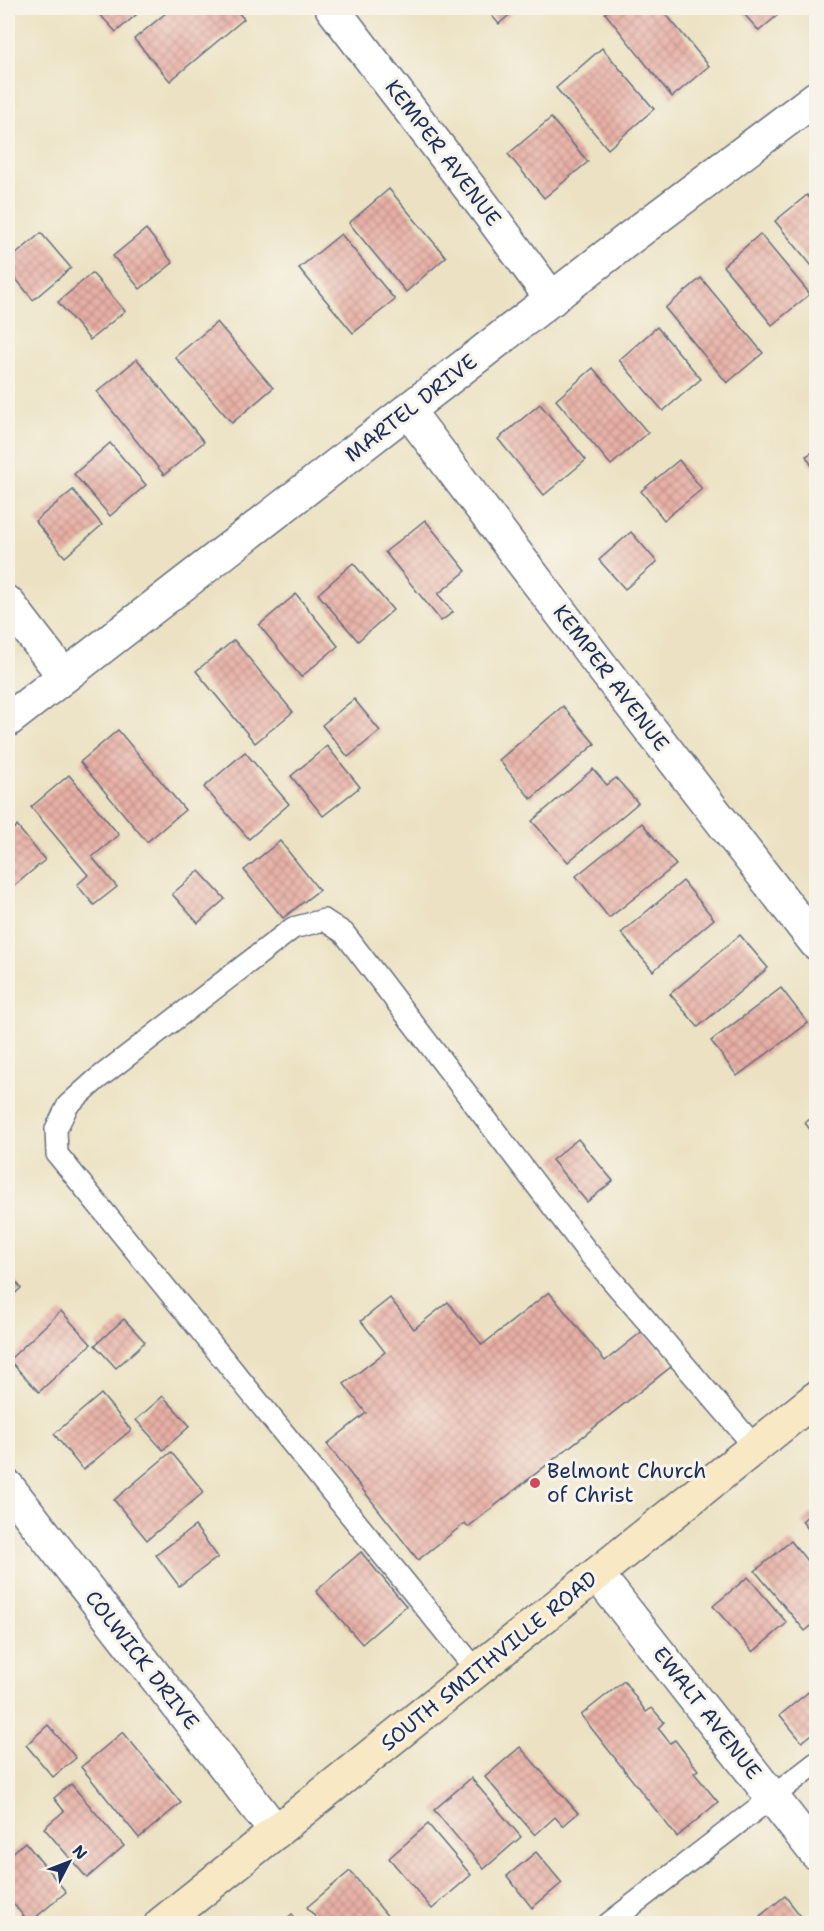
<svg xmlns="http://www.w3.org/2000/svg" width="824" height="1931" font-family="'Shantell Sans',sans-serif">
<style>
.building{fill:url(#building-cross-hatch)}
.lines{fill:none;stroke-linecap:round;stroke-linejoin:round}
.lane-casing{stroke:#646e81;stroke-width:24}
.street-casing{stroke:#646e81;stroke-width:36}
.secondary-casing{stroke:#646e81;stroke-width:36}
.lane{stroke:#fff;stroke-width:21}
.street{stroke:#fff;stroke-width:33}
.secondary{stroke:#f8e8c3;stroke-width:33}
.poi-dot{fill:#d1495b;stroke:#f7f3e8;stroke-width:2}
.labels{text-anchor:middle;stroke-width:6;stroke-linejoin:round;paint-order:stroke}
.street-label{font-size:21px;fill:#1b2f5e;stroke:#f7f3e8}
.poi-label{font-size:21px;fill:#1b2f5e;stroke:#f7f3e8;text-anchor:start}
</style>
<defs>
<pattern id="building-cross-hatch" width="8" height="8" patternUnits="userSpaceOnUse" patternTransform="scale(1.5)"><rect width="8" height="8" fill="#e9b0a5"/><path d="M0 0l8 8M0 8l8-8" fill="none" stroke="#bc908a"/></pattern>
</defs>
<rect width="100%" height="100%" fill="#f7f3e8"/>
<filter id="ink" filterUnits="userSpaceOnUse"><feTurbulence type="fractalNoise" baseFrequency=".0167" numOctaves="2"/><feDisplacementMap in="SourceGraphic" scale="12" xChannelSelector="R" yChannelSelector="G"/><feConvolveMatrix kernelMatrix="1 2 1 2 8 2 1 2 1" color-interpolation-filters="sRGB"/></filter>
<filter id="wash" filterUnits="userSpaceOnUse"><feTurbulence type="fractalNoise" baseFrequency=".008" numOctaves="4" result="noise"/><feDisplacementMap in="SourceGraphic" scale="24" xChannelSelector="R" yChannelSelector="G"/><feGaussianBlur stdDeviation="1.35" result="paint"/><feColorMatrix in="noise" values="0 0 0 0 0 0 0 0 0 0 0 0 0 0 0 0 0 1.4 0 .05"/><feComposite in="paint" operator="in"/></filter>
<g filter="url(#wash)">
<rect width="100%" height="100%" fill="#ece2c3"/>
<g id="blocks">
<!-- building -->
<g class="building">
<path d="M94,8h50l-28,24z"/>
<path d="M172,8h62l10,11 -74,62 -36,-42z"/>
<path d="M485,8h32l-18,16z"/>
<path d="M612,8h49l48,58 -37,31 -67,-84z"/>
<path d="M739,8h47l-27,23z"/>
<path d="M602,48l52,61 -46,40 -52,-61z"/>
<path d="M551,118l37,44 -44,36 -36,-44z"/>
<path d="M389,189l57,68 -40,35 -57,-69z"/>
<path d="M807,195l9,11v65l-41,-50z"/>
<path d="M146,229l27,34 -33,26 -27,-33z"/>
<path d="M41,233l30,35 -38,32 -25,-31v-8z"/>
<path d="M341,234l54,66 -42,33 -54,-65z"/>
<path d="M760,234l50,60 -38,31 -49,-59z"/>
<path d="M92,273l33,38 -35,29 -32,-38z"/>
<path d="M701,278l62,75 -36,30 -62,-75z"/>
<path d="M217,322l56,66 -41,35 -57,-66z"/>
<path d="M657,327l44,52 -38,32 -44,-51z"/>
<path d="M137,359l67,83 -40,33 -67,-83z"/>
<path d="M593,368l55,65 -37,32 -55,-65z"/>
<path d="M540,404l46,56 -42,35 -46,-56z"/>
<path d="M110,443l36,42 -36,31 -36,-42z"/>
<path d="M816,450v23l-10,-17z"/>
<path d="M679,460l23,29 -38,31 -23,-29z"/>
<path d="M73,490l29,35 -37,32 -30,-36z"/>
<path d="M425,520l41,51 -28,23 15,18 -12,9 -56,-69z"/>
<path d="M631,532l26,30 -32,27 -26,-29z"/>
<path d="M353,563l40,47 -35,31 -40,-47z"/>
<path d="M296,594l42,52 -37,31 -42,-52z"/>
<path d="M234,640l59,72 -38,31 -59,-72z"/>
<path d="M354,699l26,32 -32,26 -26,-32z"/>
<path d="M563,706l32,38 -64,55 -32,-39z"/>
<path d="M118,730l67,80 -38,32 -67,-80z"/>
<path d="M327,746l33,41 -37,29 -32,-40z"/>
<path d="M245,752l44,52 -40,35 -45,-52z"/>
<path d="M593,769l14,16 9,-7 22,25 -70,59 -36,-41z"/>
<path d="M69,775l50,60 -27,22 25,30 -23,18 -17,-20 11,-10 -57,-68z"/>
<path d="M642,823l34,42 -67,53 -33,-42z"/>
<path d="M17,826l28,34 -37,31v-57z"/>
<path d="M280,841l39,49 -36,28 -39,-48z"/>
<path d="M199,871l26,28 -27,24 -26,-29z"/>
<path d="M683,881l31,38 -61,52 -32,-38z"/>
<path d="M740,935l28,33 -70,59 -28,-33z"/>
<path d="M781,988l27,35 -71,53 -26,-35z"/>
<path d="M816,1114v23l-11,-14z"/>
<path d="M578,1139l35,42 -26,21 -35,-42z"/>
<path d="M8,1272l13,16 -13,12z"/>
<path d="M549,1292l56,69 39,-31 28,36 -204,161 -3,-4 -47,37 -91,-116 39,-31 -22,-29 41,-32 -24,-31 29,-23 24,31 34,-27 34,43z"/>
<path d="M61,1311l30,33 -52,48 -30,-32z"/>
<path d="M124,1319l21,23 -29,26 -21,-23z"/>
<path d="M101,1394l30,36 -48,40 -29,-36z"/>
<path d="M163,1396l27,30 -27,24 -27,-30z"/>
<path d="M171,1452l33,40 -57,48 -33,-40z"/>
<path d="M816,1509v30l-14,-18z"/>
<path d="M195,1526l23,31 -39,29 -23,-31z"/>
<path d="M791,1541l25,31v50l-11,9 -50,-60z"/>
<path d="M361,1552l45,54 -44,38 -46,-53z"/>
<path d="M748,1577l39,46 -34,29 -40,-46z"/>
<path d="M624,1681l22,31 6,-4 12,14 -6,6 12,15 5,-3 23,30 -4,3 24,29 -41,35 -96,-122z"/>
<path d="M816,1686v45l-14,11 -22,-27z"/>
<path d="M48,1725l28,33 -23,19 -27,-32z"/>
<path d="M123,1732l58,71 -42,35 -58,-71z"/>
<path d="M520,1747l58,66 -15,13 -8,-9 -20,18 -50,-58z"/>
<path d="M471,1778l50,59 -37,32 -50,-59z"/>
<path d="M71,1784l53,62 -37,32 -43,-50 20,-17 -10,-13z"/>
<path d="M428,1824l43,51 -39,34 -43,-51z"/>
<path d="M25,1842l41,50 -37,31 -21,-26v-40z"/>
<path d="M536,1852l26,31 -30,25 -25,-32z"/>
<path d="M350,1871l44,53h-73l-14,-17z"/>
<path d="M785,1896l22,28h-41l-6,-8z"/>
<path d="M292,1914l8,10h-20z"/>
</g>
</g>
</g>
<g filter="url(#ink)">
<use href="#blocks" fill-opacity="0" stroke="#646e81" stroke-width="1.5"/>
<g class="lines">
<defs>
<g id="lane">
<path d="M477,1671l-420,-517 -1,-25 12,-24 28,-25 197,-152 31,-8 20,13 242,317 169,197"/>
<path d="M608,1924l208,-161"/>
</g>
<g id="street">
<path d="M332,8l150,196 70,95"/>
<path d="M408,411l197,260 211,272"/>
<path d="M8,603l56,73"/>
<path d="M8,720l623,-483 185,-139"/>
<path d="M8,1487l268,345"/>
<path d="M597,1574l219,279"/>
</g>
<path id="secondary" d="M161,1924l655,-526"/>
</defs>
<!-- lane casing -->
<use href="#lane" class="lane-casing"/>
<!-- street casing -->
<use href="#street" class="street-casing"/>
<!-- secondary casing -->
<use href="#secondary" class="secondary-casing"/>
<!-- lane -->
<use href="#lane" class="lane"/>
<!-- street -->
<use href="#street" class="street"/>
<!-- secondary -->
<use href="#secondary" class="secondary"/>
</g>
</g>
<!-- markers -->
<circle class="poi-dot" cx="535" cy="1483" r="6"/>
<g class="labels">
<!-- street labels -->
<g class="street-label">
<text transform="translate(443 153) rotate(53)" y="7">KEMPER AVENUE</text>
<text transform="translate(411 408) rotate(-38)" y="7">MARTEL DRIVE</text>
<text transform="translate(611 678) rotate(53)" y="7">KEMPER AVENUE</text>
<text transform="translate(142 1660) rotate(52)" y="7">COLWICK DRIVE</text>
<text transform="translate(489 1661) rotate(-39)" y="7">SOUTH SMITHVILLE ROAD</text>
<text transform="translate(707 1713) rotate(52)" y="7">EWALT AVENUE</text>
</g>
<!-- poi labels -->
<g class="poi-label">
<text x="547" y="1478">Belmont Church<tspan x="547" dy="24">of Christ</tspan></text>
</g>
</g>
<!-- margin -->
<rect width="824" height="1931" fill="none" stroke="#f7f3e8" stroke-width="30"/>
<!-- north arrow -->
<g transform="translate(69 1862) rotate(48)" stroke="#f7f3e8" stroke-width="4.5" paint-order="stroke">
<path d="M0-4.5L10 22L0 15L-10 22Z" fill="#1b2f5e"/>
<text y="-9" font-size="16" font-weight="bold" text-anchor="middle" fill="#1b2f5e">N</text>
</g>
</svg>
